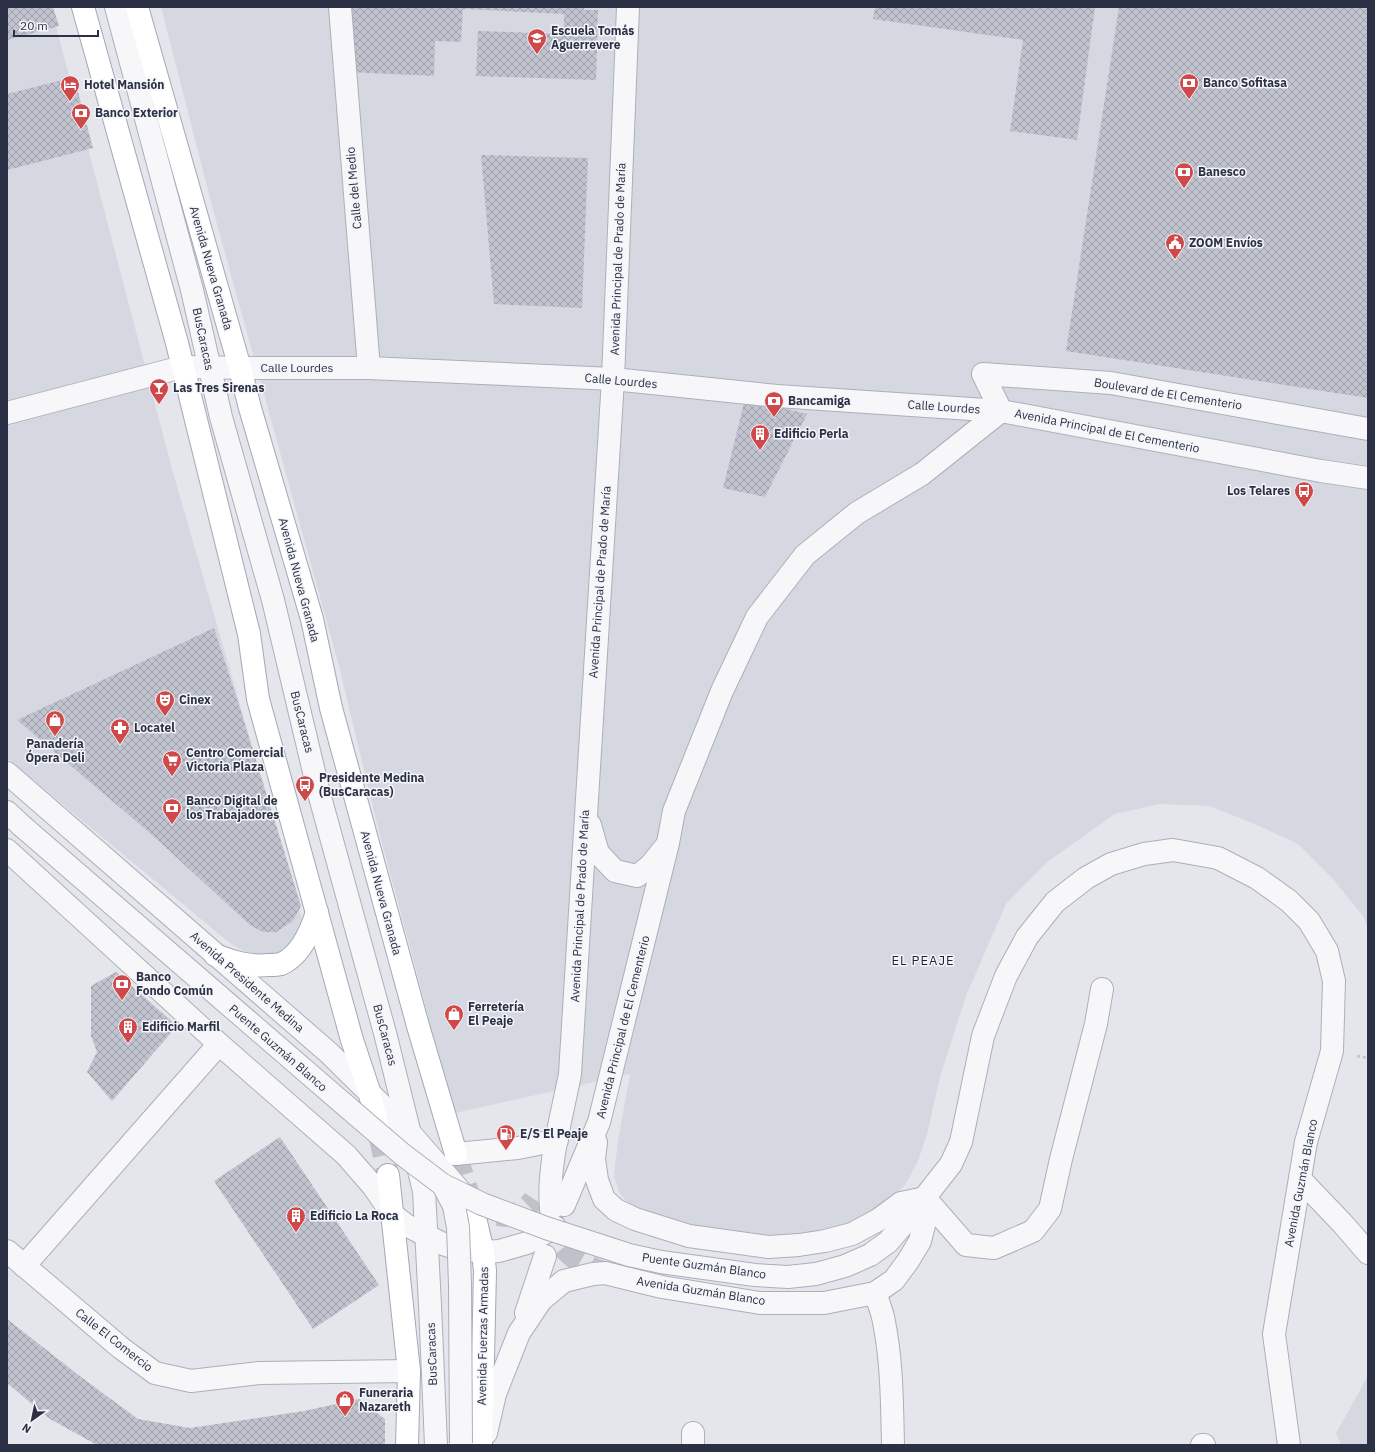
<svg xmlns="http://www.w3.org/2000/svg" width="1375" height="1452" font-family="'IBM Plex Sans',sans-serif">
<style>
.built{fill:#d6d8e1}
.building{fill:url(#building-cross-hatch)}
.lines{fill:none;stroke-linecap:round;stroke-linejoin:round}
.minor-tunnel{stroke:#bfc2ca;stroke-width:22;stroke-dasharray:22 11;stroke-linecap:butt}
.major-tunnel{stroke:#bfc2ca;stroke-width:22;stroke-dasharray:22 11;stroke-linecap:butt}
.minor-casing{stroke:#acafba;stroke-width:24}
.major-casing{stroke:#a3a8b7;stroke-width:24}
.path{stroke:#c2c3cb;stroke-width:2.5;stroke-dasharray:3 3;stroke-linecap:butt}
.minor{stroke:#f7f7fa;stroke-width:22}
.major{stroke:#fff;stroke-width:22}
.minor-bridge-casing{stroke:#acafba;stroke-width:24;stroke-linecap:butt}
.minor-bridge{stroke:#f7f7fa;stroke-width:22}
.labels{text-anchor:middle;stroke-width:3;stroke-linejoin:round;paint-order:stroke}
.poi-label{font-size:12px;font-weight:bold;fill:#2b3044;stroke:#f3f5f9;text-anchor:start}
.street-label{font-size:12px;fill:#2b3044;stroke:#f3f5f9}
.neighbourhood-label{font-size:13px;letter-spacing:1px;fill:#1d2235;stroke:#f3f5f9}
</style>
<defs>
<pattern id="building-cross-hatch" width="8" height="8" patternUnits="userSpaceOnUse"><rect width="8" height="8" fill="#c1c4cf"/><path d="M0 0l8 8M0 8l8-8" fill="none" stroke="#9da0aa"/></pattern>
</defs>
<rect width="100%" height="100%" fill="#e4e6ec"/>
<!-- built -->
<g class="built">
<path d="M7,7h44l121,462 130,450 2,13 -17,20 -19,5 -19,-3 -18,-10 -224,-186z"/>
<path d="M161,7h1207v921l-5,-12 -30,-37 -35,-35 -43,-20 -46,-18 -50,-2 -44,10 -68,48 -41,42 -40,92 -26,81 -13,57 -9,27 -13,24 -33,33 -41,19 -84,7 -113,-33 -15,-19 -5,-16 4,-35 12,-67 -179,40 -27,-114 -48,-180 -37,-154 -127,-460z"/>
<path d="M1368,1376v69h-27l-5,-12z"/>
</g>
<!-- building -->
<g class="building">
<path d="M7,7h46l6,19 -52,14z"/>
<path d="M352,7h232v3h14l-2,70 -120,-4 2,-45 86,3v-20l-101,-5 -2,33 -26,-1 -1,35 -85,-4z"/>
<path d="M875,7h220l-18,133 -67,-9 13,-91 -150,-21z"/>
<path d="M1119,7h249v391l-302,-47z"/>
<path d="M74,77l19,71 -86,22v-76z"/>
<path d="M481,155l107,3 -6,150 -88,-4z"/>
<path d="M745,399l62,15 -42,83 -42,-9z"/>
<path d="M214,628l24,74 63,204 -8,15 -17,11h-13l-13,-7 -99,-91 -134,-114z"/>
<path d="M116,972l61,54 -65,75 -25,-29 10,-20 -6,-16v-50z"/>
<path d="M280,1137l99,148 -66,44 -99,-148z"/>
<path d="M7,1319l74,58 57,42 52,9 114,-17 55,-12 26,20v26h-288l-47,-26 -43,-36z"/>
</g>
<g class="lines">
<!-- minor-tunnel -->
<g class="minor-tunnel">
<path d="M498,1215c14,3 28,-4 36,-16"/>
<path d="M552,1217c2,7 4,15 6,21 8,20 29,28 47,35"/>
</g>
<!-- major-tunnel -->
<g class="major-tunnel">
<path d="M379,1134l9,41"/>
<path d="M456,1154l16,51"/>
</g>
<defs>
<g id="minor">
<path d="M116,7l76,283 29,127 52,183 47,197 65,236 39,158 6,114 6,140"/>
<path d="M340,7l29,361"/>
<path d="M7,413l175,-46 76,1h111l244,11 164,17 224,15 -18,-37 128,9 257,46"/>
<path d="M7,773l322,280 81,80 51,59"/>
<path d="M7,812l15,14"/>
<path d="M590,825l8,28 17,18 22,5 13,-10 17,-21"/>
<path d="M7,850l212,194 127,111 27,31 20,29 13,10 37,19 12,4 28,4 16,-1 28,-8 28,-16"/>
<path d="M596,1142l-2,17 3,21 7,19 12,11 19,9 54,17 80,11 30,-2 26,-4 27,-7 26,-14 23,-17 24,-5"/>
<path d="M456,1154l62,-6 39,-8"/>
<path d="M1300,1179l43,45 25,29"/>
<path d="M925,1198l41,47 28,3 39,-17 17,-22 11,-50 35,-135 6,-35"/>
<path d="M564,1205l35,-83 69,-279 6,-32 48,-120 35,-74 48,-62 52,-42 65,-39 79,-63 320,60 47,7"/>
<path d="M551,1209c-4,-42 11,-93 19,-135l43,-695 15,-372"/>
<path d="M7,1251l114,97 34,25 36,8 68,-8 150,-2"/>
<path d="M870,1255l18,-13 19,-22 44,-56 10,-22 22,-106 23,-60 21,-39 28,-35 31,-24 25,-14 33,-10 29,-4 45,8 39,20 32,23 20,20 18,30 7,30 -2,70 -26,91 -32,192 15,111"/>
<path d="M24,1266l195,-222"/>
<path d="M875,1293c3,8 6,16 8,24 9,42 9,85 10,128"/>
<path d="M526,1313l19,-57"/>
<path d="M486,1433l9,-39 24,-61 22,-33 23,-19 29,-7 12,-1 57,14 98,16h64l51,-10 19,-13 14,-19 12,-20 6,-24 -1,-19"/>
<path d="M693,1445v-12"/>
<path d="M1202,1445h2"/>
</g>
<g id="major">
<path d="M83,7l94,336 72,291 9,65 94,341 18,54 9,40"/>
<path d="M137,7l103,361 10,40 62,211 19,89 87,318 38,128"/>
<path d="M215,955c18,7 34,12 54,10 3,0 8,0 12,-1 19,-8 30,-33 36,-52"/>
<path d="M388,1175l21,196 -2,74"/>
<path d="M472,1205l11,47 2,19 -4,174"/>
</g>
</defs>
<!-- minor casing -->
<use href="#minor" class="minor-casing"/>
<!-- major casing -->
<use href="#major" class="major-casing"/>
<!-- path -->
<path class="path" d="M1357,1056l11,2"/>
<!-- minor -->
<use href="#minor" class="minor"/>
<!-- major -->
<use href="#major" class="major"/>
<defs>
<g id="minor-bridge">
<path d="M22,826l309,267 71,61 41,31 39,19 64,24 83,27 32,7 94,13 33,2 28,-3 29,-8 25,-11"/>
<path d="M443,1185l11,21 4,21 2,58 1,158"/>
</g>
</defs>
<!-- minor-bridge casing -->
<use href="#minor-bridge" class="minor-bridge-casing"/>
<!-- minor-bridge -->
<use href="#minor-bridge" class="minor-bridge"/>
</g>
<!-- icons -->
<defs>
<symbol id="school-pin" viewBox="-11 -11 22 30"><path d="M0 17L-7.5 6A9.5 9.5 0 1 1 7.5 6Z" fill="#d0494a" stroke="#f3f5f9"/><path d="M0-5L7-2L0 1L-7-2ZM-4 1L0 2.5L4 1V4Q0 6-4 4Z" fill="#fff"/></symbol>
<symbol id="bank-pin" viewBox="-11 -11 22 30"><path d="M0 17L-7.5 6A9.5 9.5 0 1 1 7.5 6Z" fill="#d0494a" stroke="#f3f5f9"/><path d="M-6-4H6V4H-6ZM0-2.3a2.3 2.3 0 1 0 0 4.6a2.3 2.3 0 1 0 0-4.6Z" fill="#fff"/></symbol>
<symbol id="hotel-pin" viewBox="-11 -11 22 30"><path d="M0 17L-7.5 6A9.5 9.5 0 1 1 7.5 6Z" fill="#d0494a" stroke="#f3f5f9"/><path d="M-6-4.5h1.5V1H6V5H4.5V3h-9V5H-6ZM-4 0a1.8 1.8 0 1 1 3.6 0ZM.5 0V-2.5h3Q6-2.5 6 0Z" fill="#fff"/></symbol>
<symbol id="civic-pin" viewBox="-11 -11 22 30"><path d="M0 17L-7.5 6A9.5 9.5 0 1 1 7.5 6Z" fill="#d0494a" stroke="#f3f5f9"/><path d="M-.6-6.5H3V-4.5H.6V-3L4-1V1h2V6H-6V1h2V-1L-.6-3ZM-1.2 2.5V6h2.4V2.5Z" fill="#fff"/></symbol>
<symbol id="bar-pin" viewBox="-11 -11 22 30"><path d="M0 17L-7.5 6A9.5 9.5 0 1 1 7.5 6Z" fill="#d0494a" stroke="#f3f5f9"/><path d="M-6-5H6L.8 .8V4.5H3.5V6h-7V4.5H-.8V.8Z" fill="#fff"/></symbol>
<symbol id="building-pin" viewBox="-11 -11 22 30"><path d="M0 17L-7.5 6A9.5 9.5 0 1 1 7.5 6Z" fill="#d0494a" stroke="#f3f5f9"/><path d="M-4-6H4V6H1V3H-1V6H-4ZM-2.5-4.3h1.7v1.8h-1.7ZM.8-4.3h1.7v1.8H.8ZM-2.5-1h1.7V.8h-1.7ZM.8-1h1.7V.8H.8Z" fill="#fff"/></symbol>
<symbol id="bus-pin" viewBox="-11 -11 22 30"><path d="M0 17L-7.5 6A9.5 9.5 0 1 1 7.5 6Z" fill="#d0494a" stroke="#f3f5f9"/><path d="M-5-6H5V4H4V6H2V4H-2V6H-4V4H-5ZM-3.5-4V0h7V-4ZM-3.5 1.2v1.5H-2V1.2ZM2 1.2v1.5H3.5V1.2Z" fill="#fff"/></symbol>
<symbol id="theatre-pin" viewBox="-11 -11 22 30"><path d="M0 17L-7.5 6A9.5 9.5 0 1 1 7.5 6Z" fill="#d0494a" stroke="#f3f5f9"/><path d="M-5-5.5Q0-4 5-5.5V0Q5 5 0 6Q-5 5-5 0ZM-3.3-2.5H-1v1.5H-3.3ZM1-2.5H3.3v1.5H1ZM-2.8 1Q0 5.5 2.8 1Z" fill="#fff"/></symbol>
<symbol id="shop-pin" viewBox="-11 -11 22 30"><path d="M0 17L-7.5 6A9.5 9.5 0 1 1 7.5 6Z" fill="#d0494a" stroke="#f3f5f9"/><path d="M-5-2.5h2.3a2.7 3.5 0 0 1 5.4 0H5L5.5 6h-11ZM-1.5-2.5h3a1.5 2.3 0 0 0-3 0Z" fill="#fff"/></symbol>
<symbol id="pharmacy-pin" viewBox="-11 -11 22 30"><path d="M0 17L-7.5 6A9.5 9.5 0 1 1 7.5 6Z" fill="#d0494a" stroke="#f3f5f9"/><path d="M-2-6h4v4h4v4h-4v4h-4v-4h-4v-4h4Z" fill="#fff"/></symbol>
<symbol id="supermarket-pin" viewBox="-11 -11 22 30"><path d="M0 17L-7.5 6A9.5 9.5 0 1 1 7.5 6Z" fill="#d0494a" stroke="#f3f5f9"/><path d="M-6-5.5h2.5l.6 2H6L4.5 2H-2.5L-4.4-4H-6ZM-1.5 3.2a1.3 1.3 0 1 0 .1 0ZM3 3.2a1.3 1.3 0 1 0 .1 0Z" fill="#fff"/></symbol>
<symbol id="fuel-pin" viewBox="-11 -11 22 30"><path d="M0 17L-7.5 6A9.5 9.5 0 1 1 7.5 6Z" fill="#d0494a" stroke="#f3f5f9"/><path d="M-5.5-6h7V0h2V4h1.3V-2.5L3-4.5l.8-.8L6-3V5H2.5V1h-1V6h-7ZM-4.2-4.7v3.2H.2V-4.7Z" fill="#fff"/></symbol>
</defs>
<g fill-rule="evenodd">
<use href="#school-pin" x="526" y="27" width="22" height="30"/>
<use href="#bank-pin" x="1178" y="72" width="22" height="30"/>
<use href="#hotel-pin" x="59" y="74" width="22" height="30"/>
<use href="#bank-pin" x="70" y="102" width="22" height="30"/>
<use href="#bank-pin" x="1173" y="161" width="22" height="30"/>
<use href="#civic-pin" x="1164" y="232" width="22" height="30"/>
<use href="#bar-pin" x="148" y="377" width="22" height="30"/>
<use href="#bank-pin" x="763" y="390" width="22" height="30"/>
<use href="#building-pin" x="749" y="423" width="22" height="30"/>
<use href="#bus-pin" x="1293" y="480" width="22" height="30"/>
<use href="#theatre-pin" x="154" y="689" width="22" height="30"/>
<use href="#shop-pin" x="44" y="709" width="22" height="30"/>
<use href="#pharmacy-pin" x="109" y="717" width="22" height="30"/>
<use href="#supermarket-pin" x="161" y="749" width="22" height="30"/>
<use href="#bus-pin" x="294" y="774" width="22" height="30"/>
<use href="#bank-pin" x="161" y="797" width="22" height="30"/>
<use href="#bank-pin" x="111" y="973" width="22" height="30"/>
<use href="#shop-pin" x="443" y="1003" width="22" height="30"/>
<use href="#building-pin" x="117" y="1016" width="22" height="30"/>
<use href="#fuel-pin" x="495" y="1123" width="22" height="30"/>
<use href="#building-pin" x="285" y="1205" width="22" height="30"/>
<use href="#shop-pin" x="334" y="1389" width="22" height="30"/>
</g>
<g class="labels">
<!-- poi labels -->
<g class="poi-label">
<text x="551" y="35">Escuela Tomás<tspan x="551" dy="14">Aguerrevere</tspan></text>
<text x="1203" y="87">Banco Sofitasa</text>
<text x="84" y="89">Hotel Mansión</text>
<text x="95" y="117">Banco Exterior</text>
<text x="1198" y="176">Banesco</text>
<text x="1189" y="247">ZOOM Envíos</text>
<text x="173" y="392">Las Tres Sirenas</text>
<text x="788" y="405">Bancamiga</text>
<text x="774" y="438">Edificio Perla</text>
<text x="1290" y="495" text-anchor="end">Los Telares</text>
<text x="179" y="704">Cinex</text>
<text x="134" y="732">Locatel</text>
<text x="55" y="748" text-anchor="middle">Panadería<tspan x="55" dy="14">Ópera Deli</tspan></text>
<text x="186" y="757">Centro Comercial<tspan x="186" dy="14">Victoria Plaza</tspan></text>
<text x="319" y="782">Presidente Medina<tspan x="319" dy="14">(BusCaracas)</tspan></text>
<text x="186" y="805">Banco Digital de<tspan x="186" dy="14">los Trabajadores</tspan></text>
<text x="136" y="981">Banco<tspan x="136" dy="14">Fondo Común</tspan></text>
<text x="468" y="1011">Ferretería<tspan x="468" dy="14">El Peaje</tspan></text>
<text x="142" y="1031">Edificio Marfil</text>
<text x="520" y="1138">E/S El Peaje</text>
<text x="310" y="1220">Edificio La Roca</text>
<text x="359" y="1397">Funeraria<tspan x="359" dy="14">Nazareth</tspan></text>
</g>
<!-- street labels -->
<g class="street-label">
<text transform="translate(354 188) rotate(-95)" y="4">Calle del Medio</text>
<text transform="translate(618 259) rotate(-88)" y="4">Avenida Principal de Prado de María</text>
<text transform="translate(211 268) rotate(74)" y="4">Avenida Nueva Granada</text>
<text transform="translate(203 339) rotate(78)" y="4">BusCaracas</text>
<text x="297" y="372">Calle Lourdes</text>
<text transform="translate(621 381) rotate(5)" y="4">Calle Lourdes</text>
<text transform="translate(1168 394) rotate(9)" y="4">Boulevard de El Cementerio</text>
<text transform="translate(944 407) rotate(4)" y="4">Calle Lourdes</text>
<text transform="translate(1107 431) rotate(11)" y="4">Avenida Principal de El Cementerio</text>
<text transform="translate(299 580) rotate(75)" y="4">Avenida Nueva Granada</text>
<text transform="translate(600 582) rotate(-86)" y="4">Avenida Principal de Prado de María</text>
<text transform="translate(302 722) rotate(76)" y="4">BusCaracas</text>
<text transform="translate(381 893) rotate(75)" y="4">Avenida Nueva Granada</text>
<text transform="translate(580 906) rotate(-87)" y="4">Avenida Principal de Prado de María</text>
<text transform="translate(247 982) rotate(41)" y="4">Avenida Presidente Medina</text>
<text transform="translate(623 1027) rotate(-76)" y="4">Avenida Principal de El Cementerio</text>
<text transform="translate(385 1035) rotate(75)" y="4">BusCaracas</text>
<text transform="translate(278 1048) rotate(41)" y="4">Puente Guzmán Blanco</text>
<text transform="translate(1301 1183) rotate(-79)" y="4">Avenida Guzmán Blanco</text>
<text transform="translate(704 1266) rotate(8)" y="4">Puente Guzmán Blanco</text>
<text transform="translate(701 1291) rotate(9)" y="4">Avenida Guzmán Blanco</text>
<text transform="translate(483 1336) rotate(-89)" y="4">Avenida Fuerzas Armadas</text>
<text transform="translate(114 1340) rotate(38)" y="4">Calle El Comercio</text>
<text transform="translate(432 1354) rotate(-92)" y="4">BusCaracas</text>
</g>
<!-- neighbourhood labels -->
<g class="neighbourhood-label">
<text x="923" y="965">EL PEAJE</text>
</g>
</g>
<!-- border -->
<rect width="1375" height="1452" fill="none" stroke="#2b3044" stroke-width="16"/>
<!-- north arrow -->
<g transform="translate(32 1420) rotate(213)" stroke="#f3f5f9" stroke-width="3" paint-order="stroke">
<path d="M0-3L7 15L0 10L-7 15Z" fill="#2b3044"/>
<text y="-6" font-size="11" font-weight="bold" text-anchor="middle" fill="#2b3044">N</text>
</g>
<!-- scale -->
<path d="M14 30v6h84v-6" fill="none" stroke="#2b3044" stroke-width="2"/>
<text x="20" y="30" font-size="12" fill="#2b3044" stroke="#f3f5f9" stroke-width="3" paint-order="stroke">20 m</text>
</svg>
